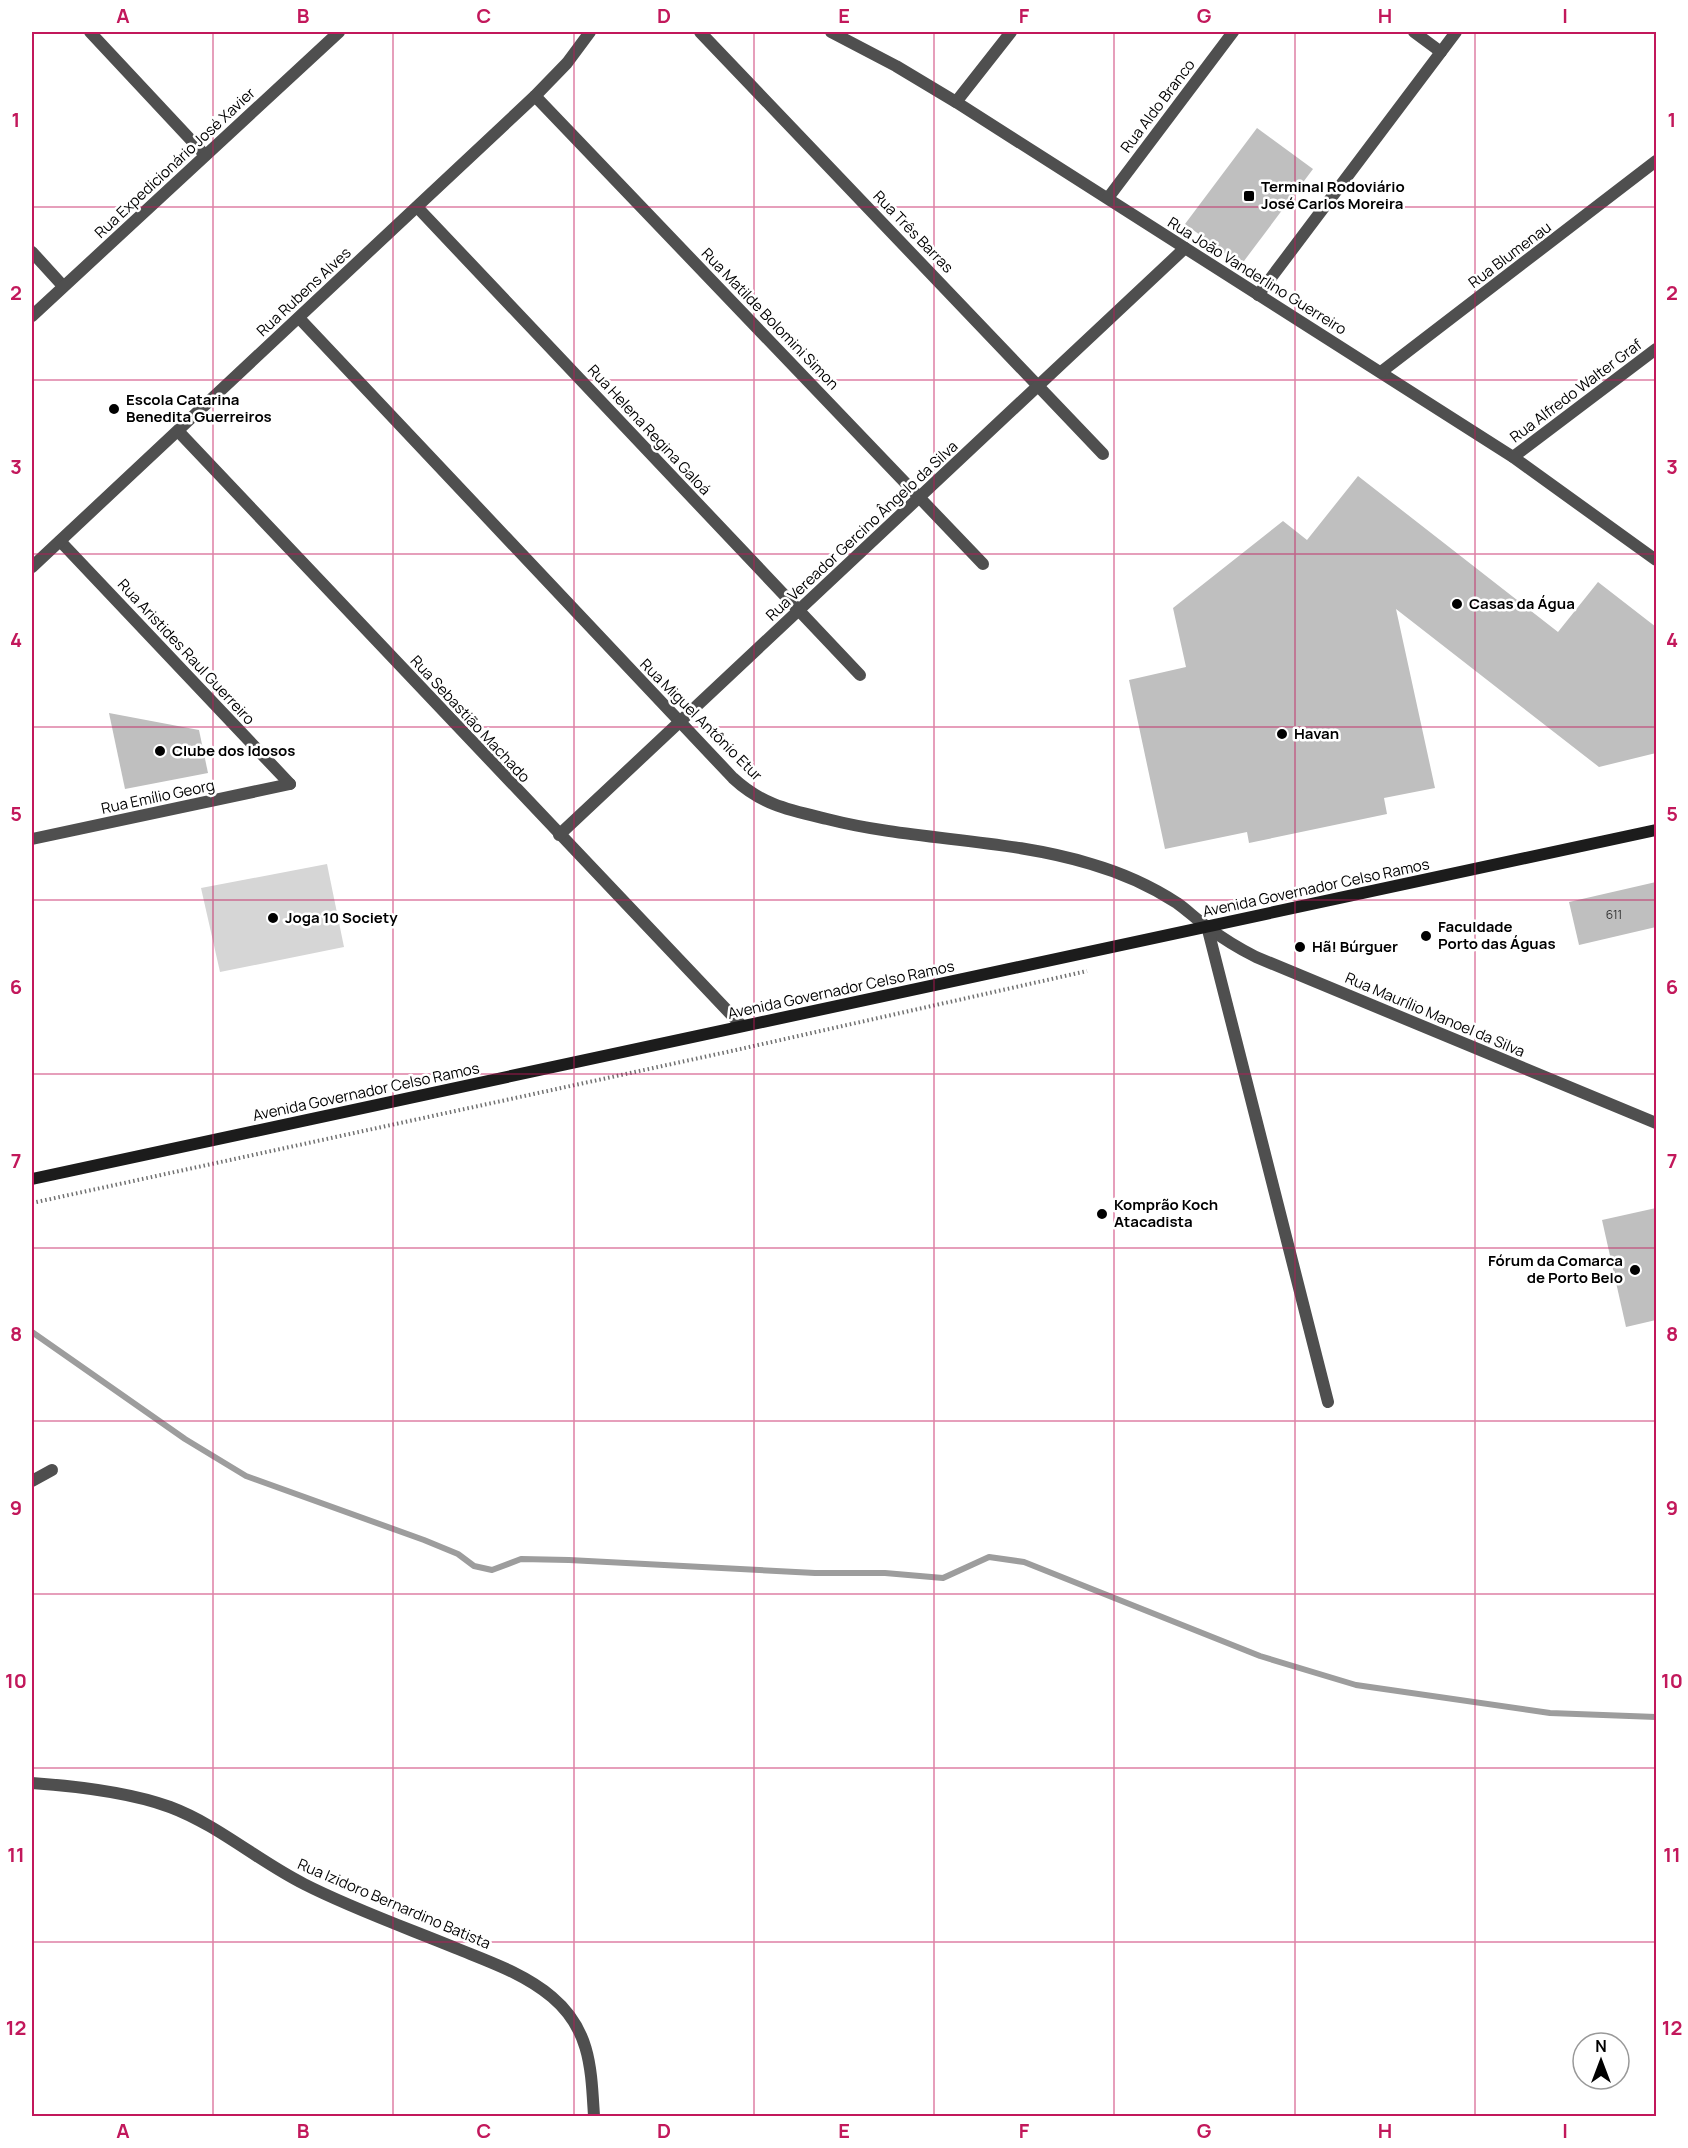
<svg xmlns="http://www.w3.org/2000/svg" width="1688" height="2148" font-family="Manrope,sans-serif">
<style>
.green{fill:#d6d6d6}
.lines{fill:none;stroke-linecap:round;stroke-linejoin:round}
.stream{stroke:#9d9d9d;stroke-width:6}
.building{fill:#bfbfbf}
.path{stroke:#717171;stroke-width:4;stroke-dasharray:1.5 3;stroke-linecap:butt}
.minor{stroke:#4f4f4f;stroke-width:12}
.secondary{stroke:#1c1c1c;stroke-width:12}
.grid{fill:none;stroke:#c2185b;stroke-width:1.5;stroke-opacity:0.55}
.poi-dot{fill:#000;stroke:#fff;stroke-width:2}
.labels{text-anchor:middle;stroke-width:5;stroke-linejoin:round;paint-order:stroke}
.number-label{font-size:12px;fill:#303030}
.street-label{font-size:15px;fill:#000;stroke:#fff}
.poi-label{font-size:15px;font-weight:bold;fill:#000;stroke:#fff;text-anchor:start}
.neatline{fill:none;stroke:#c2185b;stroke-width:2}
.grid-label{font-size:20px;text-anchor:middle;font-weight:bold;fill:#c2185b}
</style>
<rect width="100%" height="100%" fill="#fff"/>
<!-- green -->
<path class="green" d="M327,864l17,83 -124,25 -19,-84z"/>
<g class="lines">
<!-- stream -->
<path class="stream" d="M32,1332l153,107 61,37 178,64 34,14 16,12 18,4 29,-11 48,1 246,13h70l58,5 46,-21 35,5 236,94 96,29 194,28 106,4"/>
</g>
<!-- building -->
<g class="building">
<path d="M1257,128l56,41 -72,96 -56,-41z"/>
<path d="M1358,476l200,156 40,-50 58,45v126l-57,14 -203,-158 39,179 -51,10 3,16 -138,29 -2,-11 -82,17 -36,-169 57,-13 -13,-59 110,-87 24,19z"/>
<path d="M109,713l90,17 9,43 -83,16z"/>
<path d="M1656,882v45l-77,18 -10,-43z"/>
<path d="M1656,1208v112l-30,7 -24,-107z"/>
</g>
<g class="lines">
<!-- path -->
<path class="path" d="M32,1203l704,-153 351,-79"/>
<!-- minor -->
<g class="minor">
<path d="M90,32l115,123"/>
<path d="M700,32l403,422"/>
<path d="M831,32l65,34 60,36 557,355 143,103"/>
<path d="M1414,32l27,20"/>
<path d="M535,96l448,468"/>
<path d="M956,102l55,-70"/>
<path d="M1108,198l125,-166"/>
<path d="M417,207l443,468"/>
<path d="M32,252l31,34"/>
<path d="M1258,295l198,-263"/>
<path d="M32,316l307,-284"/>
<path d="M299,318l434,460c29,27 56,32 94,41 86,22 179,19 264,45 31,9 60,22 86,39 10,7 19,16 29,23 16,12 32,22 50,31l400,166"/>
<path d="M1381,372l275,-211"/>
<path d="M178,431l564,595"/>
<path d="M1513,457l143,-108"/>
<path d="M60,541l230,243"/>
<path d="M32,567l503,-471 32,-33 23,-31"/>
<path d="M559,835l626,-587"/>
<path d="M32,839l258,-55"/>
<path d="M1207,926l121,476"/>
<path d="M32,1481l20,-11"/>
<path d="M32,1783c43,3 97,9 138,24 48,18 88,54 134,77 51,26 106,45 159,67 30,12 63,24 89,46 39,33 39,72 42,119"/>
</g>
<!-- secondary -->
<path class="secondary" d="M32,1179l1624,-349"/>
</g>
<!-- grid -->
<path class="grid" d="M213,32v2084M393,32v2084M574,32v2084M754,32v2084M934,32v2084M1114,32v2084M1295,32v2084M1475,32v2084M32,207h1624M32,380h1624M32,554h1624M32,727h1624M32,900h1624M32,1074h1624M32,1248h1624M32,1421h1624M32,1594h1624M32,1768h1624M32,1942h1624"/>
<!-- markers -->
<g class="poi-dot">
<rect x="1243" y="190" width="12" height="12" rx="3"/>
<circle cx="114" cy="409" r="6"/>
<circle cx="1457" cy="604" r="6"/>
<circle cx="1282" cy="734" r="6"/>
<circle cx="160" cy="751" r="6"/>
<circle cx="273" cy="918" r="6"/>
<circle cx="1426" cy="936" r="6"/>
<circle cx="1300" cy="947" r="6"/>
<circle cx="1102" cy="1214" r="6"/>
<circle cx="1635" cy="1270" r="6"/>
</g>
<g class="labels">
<!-- number labels -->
<g class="number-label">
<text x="1614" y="919">611</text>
</g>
<!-- street labels -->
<g class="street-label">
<text transform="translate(1158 106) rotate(-53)" y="5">Rua Aldo Branco</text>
<text transform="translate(175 163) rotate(-43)" y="5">Rua Expedicionário José Xavier</text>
<text transform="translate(913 232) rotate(46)" y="5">Rua Três Barras</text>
<text transform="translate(1510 255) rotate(-37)" y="5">Rua Blumenau</text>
<text transform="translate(1257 276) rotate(32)" y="5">Rua João Vanderlino Guerreiro</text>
<text transform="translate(304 292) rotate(-43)" y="5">Rua Rubens Alves</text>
<text transform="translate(770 319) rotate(46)" y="5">Rua Matilde Bolomini Simon</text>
<text transform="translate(1576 391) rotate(-37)" y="5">Rua Alfredo Walter Graf</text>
<text transform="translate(649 430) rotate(47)" y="5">Rua Helena Regina Galoá</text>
<text transform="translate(862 531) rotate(-43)" y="5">Rua Vereador Gercino Ângelo da Silva</text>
<text transform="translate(186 652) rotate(47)" y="5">Rua Aristides Raul Guerreiro</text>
<text transform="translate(470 719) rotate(47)" y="5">Rua Sebastião Machado</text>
<text transform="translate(701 720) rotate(45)" y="5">Rua Miguel Antônio Etur</text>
<text transform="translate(158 797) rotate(-12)" y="5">Rua Emílio Georg</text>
<text transform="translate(1316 888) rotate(-12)" y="5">Avenida Governador Celso Ramos</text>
<text transform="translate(841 990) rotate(-12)" y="5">Avenida Governador Celso Ramos</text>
<text transform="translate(1435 1015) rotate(23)" y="5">Rua Maurílio Manoel da Silva</text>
<text transform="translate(366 1092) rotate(-12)" y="5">Avenida Governador Celso Ramos</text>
<text transform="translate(394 1904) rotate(23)" y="5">Rua Izidoro Bernardino Batista</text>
</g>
<!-- poi labels -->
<g class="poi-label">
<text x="1261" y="192">Terminal Rodoviário<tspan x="1261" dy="17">José Carlos Moreira</tspan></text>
<text x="126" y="405">Escola Catarina<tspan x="126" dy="17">Benedita Guerreiros</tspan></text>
<text x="1469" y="609">Casas da Água</text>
<text x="1294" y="739">Havan</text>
<text x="172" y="756">Clube dos Idosos</text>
<text x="285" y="923">Joga 10 Society</text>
<text x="1438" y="932">Faculdade<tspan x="1438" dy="17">Porto das Águas</tspan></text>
<text x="1312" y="952">Hã! Búrguer</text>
<text x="1114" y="1210">Komprão Koch<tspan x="1114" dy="17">Atacadista</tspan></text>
<text x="1623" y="1266" text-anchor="end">Fórum da Comarca<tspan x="1623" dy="17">de Porto Belo</tspan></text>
</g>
</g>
<!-- border -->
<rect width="1688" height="2148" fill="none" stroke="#ffffff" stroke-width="66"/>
<!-- north arrow -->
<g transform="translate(1601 2061)"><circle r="28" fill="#ffffff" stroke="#999999" stroke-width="1.5"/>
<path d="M0-4.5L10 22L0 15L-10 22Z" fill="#000000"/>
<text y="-9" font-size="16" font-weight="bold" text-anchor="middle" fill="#000000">N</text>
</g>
<rect x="33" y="33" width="1622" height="2082" class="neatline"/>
<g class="grid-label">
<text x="123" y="23">A</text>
<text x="303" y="23">B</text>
<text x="484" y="23">C</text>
<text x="664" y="23">D</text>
<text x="844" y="23">E</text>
<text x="1024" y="23">F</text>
<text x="1204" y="23">G</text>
<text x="1385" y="23">H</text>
<text x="1565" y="23">I</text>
<text x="16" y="127">1</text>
<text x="1672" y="127">1</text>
<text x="16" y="300">2</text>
<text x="1672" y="300">2</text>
<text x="16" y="474">3</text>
<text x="1672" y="474">3</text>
<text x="16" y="647">4</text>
<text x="1672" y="647">4</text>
<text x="16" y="821">5</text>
<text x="1672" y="821">5</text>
<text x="16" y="994">6</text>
<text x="1672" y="994">6</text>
<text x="16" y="1168">7</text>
<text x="1672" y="1168">7</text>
<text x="16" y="1341">8</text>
<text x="1672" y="1341">8</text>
<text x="16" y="1515">9</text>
<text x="1672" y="1515">9</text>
<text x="16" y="1688">10</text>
<text x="1672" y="1688">10</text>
<text x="16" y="1862">11</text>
<text x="1672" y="1862">11</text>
<text x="16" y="2035">12</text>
<text x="1672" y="2035">12</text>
<text x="123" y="2138">A</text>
<text x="303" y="2138">B</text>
<text x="484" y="2138">C</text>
<text x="664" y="2138">D</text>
<text x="844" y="2138">E</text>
<text x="1024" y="2138">F</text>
<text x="1204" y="2138">G</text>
<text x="1385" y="2138">H</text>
<text x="1565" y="2138">I</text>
</g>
</svg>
